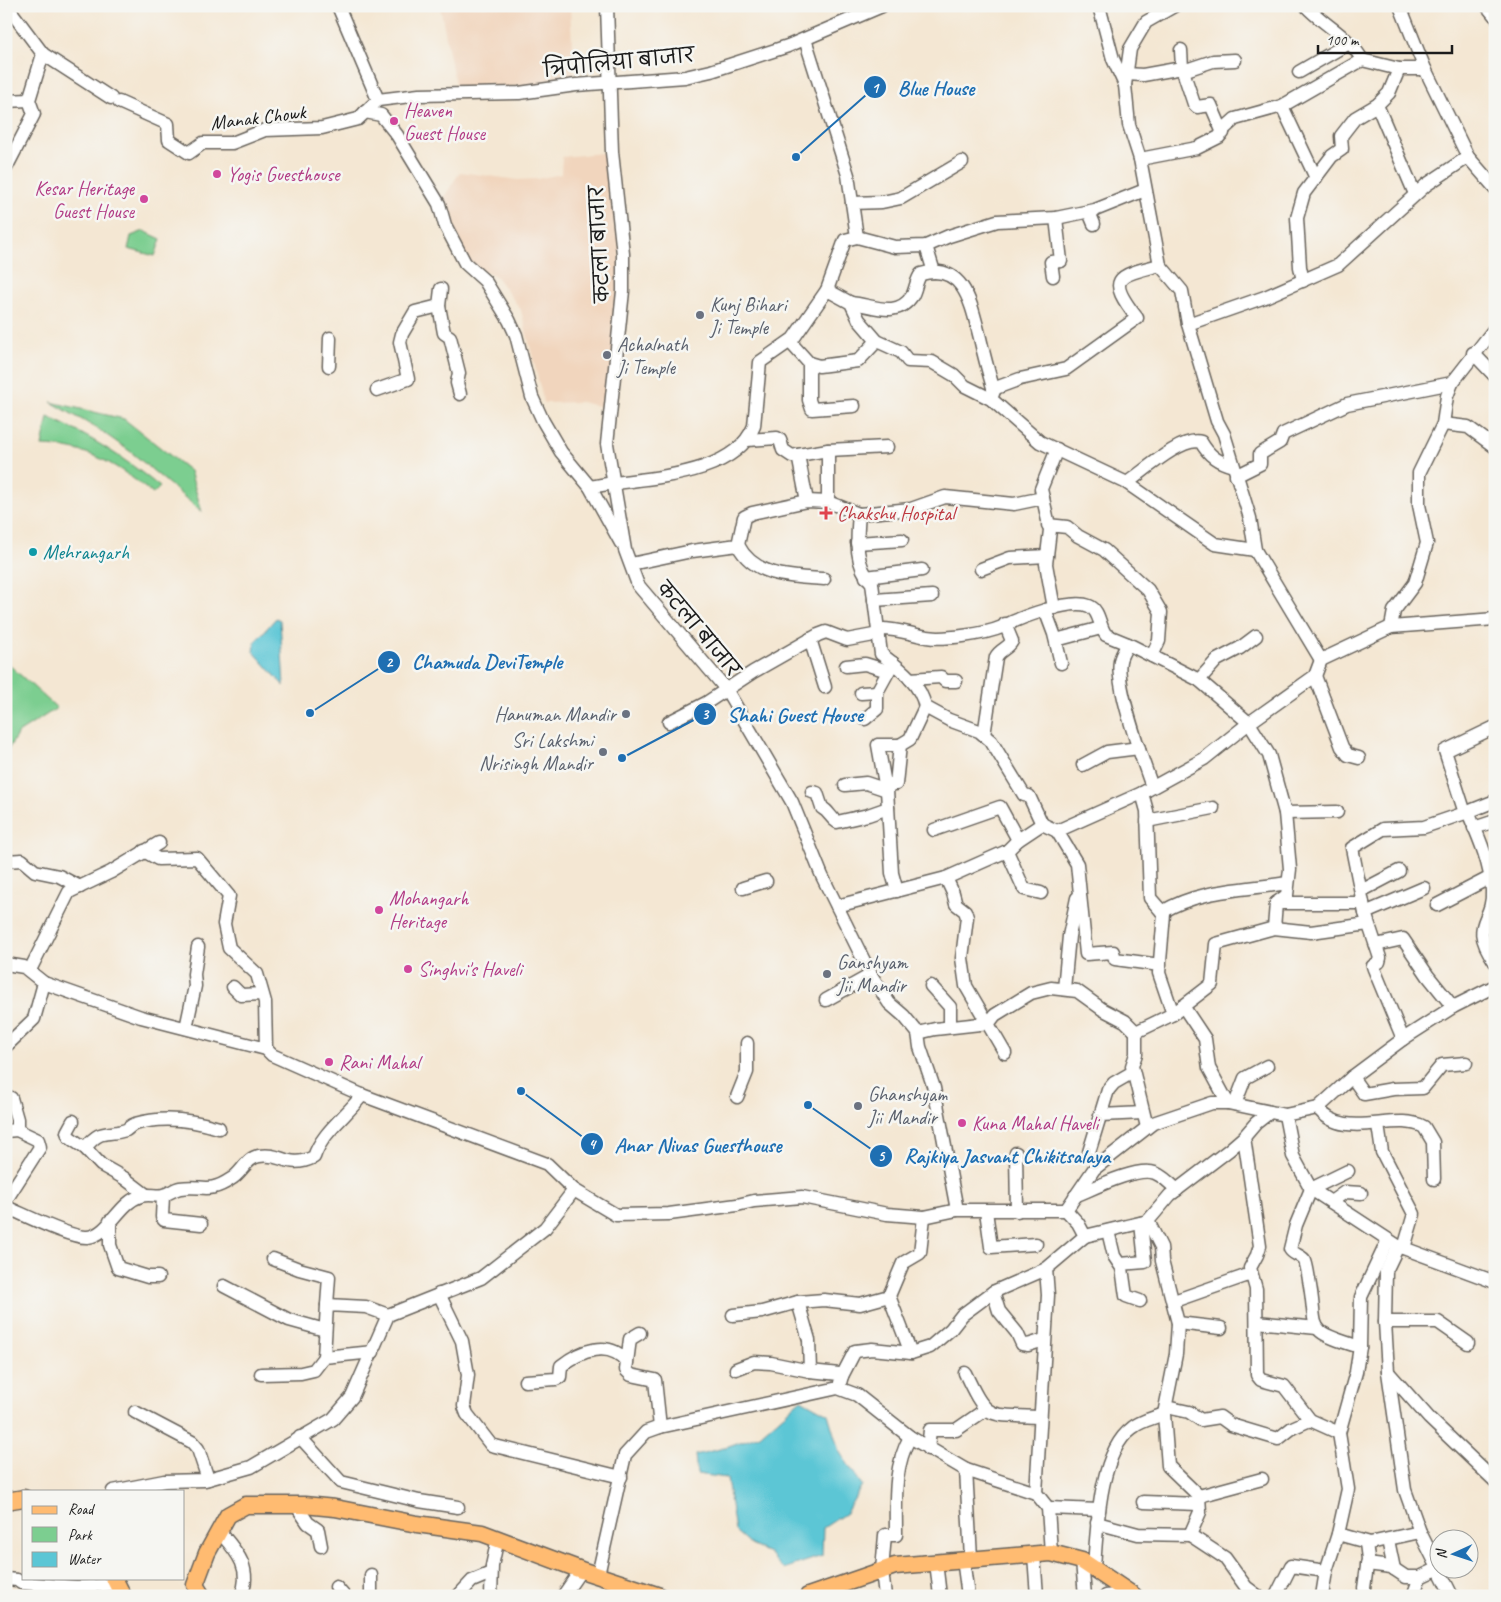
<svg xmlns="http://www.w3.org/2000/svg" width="1501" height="1602" font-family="Caveat,'Playpen Sans Deva',sans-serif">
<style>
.built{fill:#f1d5bd}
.green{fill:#7cce90;stroke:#4c7556}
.water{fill:#5bc6d5;stroke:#3c7178}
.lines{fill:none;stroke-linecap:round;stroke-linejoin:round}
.minor-casing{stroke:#68635c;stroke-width:15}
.major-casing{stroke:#68635c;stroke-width:19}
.minor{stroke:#fff;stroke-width:12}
.major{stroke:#ffbb71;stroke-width:16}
.hotel-dot{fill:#d1479c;stroke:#f6f6f2;stroke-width:2}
.worship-dot{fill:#6b7280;stroke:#f6f6f2;stroke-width:2}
.health-dot{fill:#e0444e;stroke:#f6f6f2;stroke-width:2}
.culture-dot{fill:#0f9aa8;stroke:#f6f6f2;stroke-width:2}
.labels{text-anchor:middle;stroke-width:5;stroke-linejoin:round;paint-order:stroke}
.street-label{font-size:20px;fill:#1c1c1c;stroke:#f6f6f2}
.hotel-label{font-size:20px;fill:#b23c85;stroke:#f6f6f2;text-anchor:start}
.worship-label{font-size:20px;fill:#5b616d;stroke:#f6f6f2;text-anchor:start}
.health-label{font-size:20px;fill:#be3a42;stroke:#f6f6f2;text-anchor:start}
.culture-label{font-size:20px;fill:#0d838f;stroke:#f6f6f2;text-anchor:start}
.leader{fill:none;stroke:#1f6fb2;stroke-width:2}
.callout-dot{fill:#1f6fb2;stroke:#f6f6f2;stroke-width:2}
.mark-label{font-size:15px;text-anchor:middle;font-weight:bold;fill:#fff}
.callout-label{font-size:21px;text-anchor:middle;font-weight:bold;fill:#1f6fb2;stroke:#f6f6f2;stroke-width:5;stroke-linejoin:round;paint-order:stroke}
</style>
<rect width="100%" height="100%" fill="#f6f6f2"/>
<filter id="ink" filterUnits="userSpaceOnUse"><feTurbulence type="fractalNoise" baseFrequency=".02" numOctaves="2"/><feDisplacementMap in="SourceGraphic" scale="10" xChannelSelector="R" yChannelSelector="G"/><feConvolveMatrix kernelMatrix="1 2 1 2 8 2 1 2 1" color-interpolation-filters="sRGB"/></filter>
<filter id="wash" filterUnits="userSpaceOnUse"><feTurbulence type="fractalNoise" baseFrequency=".0096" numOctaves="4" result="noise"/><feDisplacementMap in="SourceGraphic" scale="20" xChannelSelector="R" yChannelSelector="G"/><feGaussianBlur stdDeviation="1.12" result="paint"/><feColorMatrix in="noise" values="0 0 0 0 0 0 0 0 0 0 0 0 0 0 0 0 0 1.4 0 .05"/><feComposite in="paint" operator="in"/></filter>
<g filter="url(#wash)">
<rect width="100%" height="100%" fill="#f4e7d3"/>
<!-- built -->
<g class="built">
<path d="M440,6h130l4,77 -117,11z"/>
<path d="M612,152l9,78 -10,179 -30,-7 -37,1 -23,-93 -26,-35 -25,-6 -12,-19 -16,-50 18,-28 58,8 19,-1 24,-5 1,-17z"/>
</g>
<!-- green -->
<g class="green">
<path d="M144,231l17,8 -6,17 -27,-7 3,-13z"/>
<path d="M51,402l73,17 66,52 12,41 -71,-60 -33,-23z"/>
<path d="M48,417c42,19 77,41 112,70l-7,7c-36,-29 -62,-47 -111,-48z"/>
<path d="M7,663l50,45 -39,25 -12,20z"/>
</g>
<!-- water -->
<g class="water">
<path d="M276,618l4,2 4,66 -30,-34 1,-10z"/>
<path d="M801,1399l27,15 11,37 23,34 -16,28 -23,15 -1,28 -39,13 -14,-16 -18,-8 -16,-14 -8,-53 -30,-4 -2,-19 25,-6 40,-14z"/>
</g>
</g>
<g filter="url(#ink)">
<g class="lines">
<defs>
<g id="minor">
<path d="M338,6l40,94"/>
<path d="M607,6l5,146 11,102v37l-16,153 18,106 13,35 88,104 66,113 30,74 49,99 18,28 15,13 14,17 2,14 14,41 23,122"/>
<path d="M1099,6l14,53 12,26"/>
<path d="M1174,6l-28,16 -16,27 -5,36 4,40 11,34 20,106 22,26 6,33 29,97 7,13 26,84 5,32 66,110"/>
<path d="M1306,6c17,19 45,31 56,54l37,9"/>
<path d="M1400,6l25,63 43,88 27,31"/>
<path d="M1487,6l8,10"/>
<path d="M1181,50l1,18 12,36 3,3 14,-2 12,28"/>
<path d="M43,54l68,44"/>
<path d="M1183,71l30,-10 22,-1"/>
<path d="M1299,72l50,-29"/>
<path d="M1126,74l17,1 39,-7"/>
<path d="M6,101l23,-1"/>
<path d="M119,102l49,22 1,16 20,13 14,-10h29l33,-13 57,-2 36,-9 20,-19 41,-5 100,-2 57,-8 109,-8 26,-6 77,-25 94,-40"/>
<path d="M1377,105l38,89"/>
<path d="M1282,106l34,72"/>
<path d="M365,112l16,3 16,20 42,69 6,21 20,38 20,18 24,39 7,15 16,62 11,24 18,31 29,35 31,56"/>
<path d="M1140,159l57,-11 22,-11 6,-9 10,-9 47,-13 80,-46"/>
<path d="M6,168l28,-54 -5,-14 14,-46 -36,-48"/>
<path d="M852,203l30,-1 19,-4 61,-36"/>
<path d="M1089,212l5,12"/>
<path d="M857,237l38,10 31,-1 23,-10 48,-15 59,-3 39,-8 50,-20"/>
<path d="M926,246l8,26"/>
<path d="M1053,276l-2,-14 10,-1 -5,-43"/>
<path d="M1303,281l-3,-14 -3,-49 7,-25 28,-37 10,-7 -1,-13 14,-18 22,-13 12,-12 10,-24h26"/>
<path d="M441,289l-2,17 5,27 6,4 9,36 -2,10 3,11"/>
<path d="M827,290l24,13 8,17 18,21 24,11 7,9 24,1 22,13 11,11 26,13 49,43 87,41 88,61 40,6"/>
<path d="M851,303c22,2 46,16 61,-7 4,-7 4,-16 9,-22 44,-13 51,34 59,64 4,18 9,36 14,53l-3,8"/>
<path d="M1188,324l77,-27 73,-32 88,-80 42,-28"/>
<path d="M790,342l19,21 10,3 39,-5 19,-20"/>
<path d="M1473,353l22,23"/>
<path d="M809,363v37l3,9 42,-3"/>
<path d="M329,366l1,-28"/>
<path d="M993,389l27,-10 46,-10 71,-51c-31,-40 -21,-42 23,-53"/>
<path d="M377,390l31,-11 -8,-37 2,-8 13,-22 24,-6"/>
<path d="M1443,424l25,3 27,20"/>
<path d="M747,440l30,-2 3,2 3,10 9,6 36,-6 59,-3"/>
<path d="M828,450v52"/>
<path d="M798,455l9,46"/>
<path d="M1236,476l24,-12v-10l20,-12 3,-8 64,-30 105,-21"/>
<path d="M1127,483c16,-11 55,-47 74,-41 8,14 17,20 32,24"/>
<path d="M590,487c47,-10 143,-7 164,-61l6,-64 33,-23 34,-49 18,-50 12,-3 -9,-62 -43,-136"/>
<path d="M859,514c-2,24 -5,51 13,69l9,71c17,13 40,29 44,53l24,13 30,11 12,10 33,54 5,1 13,28"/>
<path d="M1048,525l19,2 11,9 26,14 44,40 13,22 -2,29 -7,15"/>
<path d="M857,543l45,-3"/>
<path d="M738,545c16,32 54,32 86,34"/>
<path d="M631,564l61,-13 46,-6 6,-28 8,-4 55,-12 21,1 31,12 52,-5 34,-12 69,7 29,-6"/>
<path d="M981,569l29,-11 37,-2"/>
<path d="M866,577l56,-7"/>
<path d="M874,600l58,-4"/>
<path d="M1054,608l-8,-44 4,-34 -9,-41 16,-40"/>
<path d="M1045,610l9,24 7,29"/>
<path d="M1391,627l3,-16 21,-28 12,-40 -8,-38v-32l24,-49 4,-28 5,-13 43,-55"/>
<path d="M878,629c18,-1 32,5 49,8 16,3 59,-3 75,-10 17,-9 69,-29 87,-21 11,4 10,21 17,29l22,9"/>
<path d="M810,639l15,48"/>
<path d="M1056,640l45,-12"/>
<path d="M846,666l19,-2 23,7"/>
<path d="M1315,676l27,71 6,8 11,3"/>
<path d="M910,679l31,-2 4,4h11"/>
<path d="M1199,680l18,-20 23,-12 16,-12"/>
<path d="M861,693l16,-1"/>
<path d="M865,719l12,-10v-17l16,-29"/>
<path d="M669,722l37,-19 47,-31 65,-37 8,-3 21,8 32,-6"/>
<path d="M984,735l12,-78c4,-8 12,-8 16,-16l-7,-17"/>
<path d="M1083,765l24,-13 32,-4"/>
<path d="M890,784h-5l-7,-39h22"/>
<path d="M845,785l21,-2 21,7"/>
<path d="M1152,787c-9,-26 -37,-101 -32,-126 1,-6 5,-12 8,-17l71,36 50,43 20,32 16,58 5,56 -3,26 -11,8 -2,25"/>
<path d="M812,792l5,1 5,15c7,3 8,10 15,14l31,-7 20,-7"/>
<path d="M1142,793l5,18 3,87 14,16 -5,59 14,41 -37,18v22l-4,12 15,61"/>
<path d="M1468,812c11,26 22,50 24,78 2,34 -25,31 3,72"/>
<path d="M1285,813l52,-1"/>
<path d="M1465,813l30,-12"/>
<path d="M1147,821l66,-13"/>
<path d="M1474,828l21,-7"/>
<path d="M934,830l66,-23 18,33"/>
<path d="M1057,831l20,33 9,90 27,-2 2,7 45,6"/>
<path d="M144,851l14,8 39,-1 32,38 -5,28 5,24 28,26 8,28 1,47"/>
<path d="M1007,851l17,38 17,4"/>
<path d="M6,861l16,-1 13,11 24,5 21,11"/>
<path d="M946,878l7,15 3,11 9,7 2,6 -5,41 4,28 39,67"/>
<path d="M743,888l23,-7"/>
<path d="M897,891l-5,-18 -5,-83 3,-6h6l4,-39 10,-6 15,-32"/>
<path d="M1361,891l38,-20"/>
<path d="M1276,903h87"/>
<path d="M1437,905l54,-28"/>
<path d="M837,906l109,-28 61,-27 11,-11 24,-16 15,7 85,-38 62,-34 45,-36 66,-47 6,-16 70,-33 104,-8"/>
<path d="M1162,912c38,-23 83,-22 125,-29"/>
<path d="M1365,913l59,-25"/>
<path d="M1376,945l27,-6 25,37 25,31"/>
<path d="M6,964l18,3 20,16 97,34 125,32 6,6 90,40 185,69 27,26 42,25 53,-1 68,-9 17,-4 48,-4 85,17 37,3 33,-7h109l28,-41 59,-46 59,-20h16l57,12 33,-7 34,-31 51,-38 50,-32 42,-21"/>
<path d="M30,970l39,-78 42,-20 48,-29"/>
<path d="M931,986l19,21v19"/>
<path d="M233,987l8,8 21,-1"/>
<path d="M1064,989l5,-53 8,-38"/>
<path d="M826,1000l45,-25"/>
<path d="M1183,1006l22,33 4,29 19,35"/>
<path d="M1173,1014l39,-30 4,-40 58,-16 37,4 57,-8"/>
<path d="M989,1023l6,-8 36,-22 20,-5 26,3 25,18 23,12 11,11"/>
<path d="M186,1028l9,-42 -1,-12 4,-27"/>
<path d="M918,1033l17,-4 54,-6"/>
<path d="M1403,1039l-29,-70 -1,-3 6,-4 1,-4 -15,-45 -13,-65 31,-19 41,-2 41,-14 -20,-62 50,-24"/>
<path d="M6,1046l28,-27 10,-36"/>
<path d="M1352,1077l12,17 29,-5 30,-1 19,-23 24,-2"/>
<path d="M6,1096l5,2 6,21v11"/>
<path d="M737,1097l10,-25v-29"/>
<path d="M1235,1104l10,-26 22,-12"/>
<path d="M1318,1108c25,34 77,3 106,19l9,15 1,37"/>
<path d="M1101,1115l42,-2"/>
<path d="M1285,1115l8,41 18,33 87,57 97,36"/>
<path d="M73,1121l-6,11 2,5 16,11 16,17 23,13 21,16"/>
<path d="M1378,1125l4,27 32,62 -10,34"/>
<path d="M6,1131l11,-1 21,10 2,7 -34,53"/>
<path d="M1244,1137l16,109 -3,9 -7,13 6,21 1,86 4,5 23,6 26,34 29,13"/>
<path d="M85,1148c17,-21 20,-11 41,-18 3,-2 5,-5 9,-6 27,-8 58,-4 84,4"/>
<path d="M1089,1152l19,-62 6,-7 19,-11"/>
<path d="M1016,1153l1,58"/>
<path d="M1348,1171l-37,18 -15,36 -6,24c3,6 12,6 15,12 2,5 3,13 4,19 10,52 -7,49 51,67"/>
<path d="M163,1196l-1,21 2,3 37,4"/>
<path d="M1075,1196c17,-7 62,-30 80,-23 8,3 16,11 22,17"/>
<path d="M1331,1202l14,-10 16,1"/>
<path d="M6,1207c17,7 66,32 82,30 22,-3 31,-35 53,-41 8,-3 15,1 22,-1 6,-1 11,-6 17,-7 23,-4 27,7 51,-9 11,-6 15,-21 28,-23 23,-4 28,14 55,1 8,-25 33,-41 48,-62"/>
<path d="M986,1211l5,36 45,-3"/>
<path d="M110,1221v24l8,23 30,9h10"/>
<path d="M1108,1231l6,25 8,12 4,28 14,5"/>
<path d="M1085,1236l63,-15"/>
<path d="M1398,1246l-12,25 -1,51 3,50 17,118 15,42 32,64"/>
<path d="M273,1259l26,10 30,8 -2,28"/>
<path d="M1120,1264l25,-2 -4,-39"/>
<path d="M1046,1269l2,26 -12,198 12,15 3,45"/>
<path d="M224,1286l65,34 36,10"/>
<path d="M993,1292l6,19 18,22 5,11 6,1 16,-5"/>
<path d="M439,1294l23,47 6,34 -4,31 3,8 24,31 130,32"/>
<path d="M1174,1301l77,-27"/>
<path d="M798,1302l11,38 1,31"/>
<path d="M733,1315l29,-3 36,-10 26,-2 36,4 29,-8"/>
<path d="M1257,1322l60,6"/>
<path d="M1385,1322h53l30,21"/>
<path d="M1178,1323l43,5"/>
<path d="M640,1333l-10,6 -4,31 5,5 24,5 5,47"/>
<path d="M911,1353l-22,-57 14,-33 17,-10 4,-36"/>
<path d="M324,1357l3,-52 39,2 22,8"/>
<path d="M736,1369l18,-7 17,1 39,8 29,3 3,2 -2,7"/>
<path d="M1388,1372l41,46 66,63"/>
<path d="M965,1373c23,49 23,41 75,44"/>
<path d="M261,1374l40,-1 13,-3 10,-13 49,-5"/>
<path d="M842,1376l13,-25 17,-2 39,4 19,-6 21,-18 11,-14 31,-23 53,-23 39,-33 -7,-13 -12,-13"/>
<path d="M525,1381l31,-2 4,-2 1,-11c19,-15 48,-27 66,-4"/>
<path d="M1166,1407l23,5 12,8 19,-3 11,8 47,14 14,-11 18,-8"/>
<path d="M135,1412l57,30 6,7 10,30"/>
<path d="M300,1437l41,45 78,19 39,6"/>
<path d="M928,1449l2,-19h26l29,-20"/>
<path d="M113,1491l51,-10 41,-1 46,-13 82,-48 19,-22 36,-82 93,-37 64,-50 29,-38"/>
<path d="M1199,1496l63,-17"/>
<path d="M1143,1502l56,2"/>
<path d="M296,1505l12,18 10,7 3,16"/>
<path d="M1048,1508l51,2"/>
<path d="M1097,1523l41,11 52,1 10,-23 -1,-16 -31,-30 -4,-52 12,-60 2,-31 -16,-62 -1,-14 -13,-26 22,-26 59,-45 15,-13 12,-14 14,-11"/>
<path d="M219,1531c17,20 34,37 22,65"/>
<path d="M1338,1534l32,9 50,-11"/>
<path d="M1190,1535l35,23 21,29 12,9"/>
<path d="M1388,1540l6,29"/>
<path d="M1034,1555l3,41"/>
<path d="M971,1558l-5,-88 70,23"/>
<path d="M963,1559l5,37"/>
<path d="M1082,1561l3,35"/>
<path d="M936,1562l4,34"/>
<path d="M1367,1564l24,3 15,10h14l17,-8"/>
<path d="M1094,1567c3,-38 5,-115 38,-139 8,-7 22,-10 32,-14"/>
<path d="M598,1575l27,-120 21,-23 14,-5 178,-39 19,7 53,42 56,33"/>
<path d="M6,1579l11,1 4,3 56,4 40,-3"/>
<path d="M336,1587l8,9"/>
<path d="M1364,1588l4,-29 -2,-16"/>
<path d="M371,1596v-21"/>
<path d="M458,1596l14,-15 19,-8"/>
<path d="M491,1596l1,-30 6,-28"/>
<path d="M563,1596l18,-26"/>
<path d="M885,1596l-3,-26 3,-35h11c0,-34 -3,-67 14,-98"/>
<path d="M1106,1596l24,-3"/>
<path d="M1276,1596l15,-30 35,5"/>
<path d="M1322,1596l4,-25 12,-37 10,-45 -9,-56 17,-61 4,-25 1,-50 27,-57"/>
<path d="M1413,1596l7,-19"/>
</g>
<g id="major">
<path d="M6,1501l18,-3"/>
<path d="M114,1578l9,18"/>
<path d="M202,1596l-7,-11 12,-32 21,-38 18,-10h58l31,3 82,16 65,9 99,37 79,26"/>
<path d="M808,1596l87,-30 156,-13 31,8 52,35"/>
</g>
</defs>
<!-- minor casing -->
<use href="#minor" class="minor-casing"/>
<!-- major casing -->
<use href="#major" class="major-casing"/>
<!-- minor -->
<use href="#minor" class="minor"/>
<!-- major -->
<use href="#major" class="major"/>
</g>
</g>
<!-- markers -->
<g class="hotel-dot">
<circle cx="394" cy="121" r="5"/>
<circle cx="217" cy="174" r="5"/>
<circle cx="144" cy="199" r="5"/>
<circle cx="379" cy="910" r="5"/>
<circle cx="408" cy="969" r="5"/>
<circle cx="329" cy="1062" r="5"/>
<circle cx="962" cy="1123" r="5"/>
</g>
<g class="worship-dot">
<circle cx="700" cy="315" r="5"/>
<circle cx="607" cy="355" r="5"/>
<circle cx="626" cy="714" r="5"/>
<circle cx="603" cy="752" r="5"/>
<circle cx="827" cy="974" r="5"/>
<circle cx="858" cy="1106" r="5"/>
</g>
<path class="health-dot" d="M823.5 505.5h5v5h5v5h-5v5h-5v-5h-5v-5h5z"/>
<circle class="culture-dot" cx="33" cy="552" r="5"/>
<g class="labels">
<!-- street labels -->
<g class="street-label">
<text transform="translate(619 62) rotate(-6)" y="7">त्रिपोलिया बाजार</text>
<text transform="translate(258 117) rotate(-7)" y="7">Manak Chowk</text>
<text transform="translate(599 244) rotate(-93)" y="7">कटला बाजार</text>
<text transform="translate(699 629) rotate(50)" y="7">कटला बाजार</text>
</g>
<!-- hotel labels -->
<g class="hotel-label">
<text x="404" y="117">Heaven<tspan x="404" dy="23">Guest House</tspan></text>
<text x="227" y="181">Yogis Guesthouse</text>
<text x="134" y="195" text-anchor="end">Kesar Heritage<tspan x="134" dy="23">Guest House</tspan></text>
<text x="389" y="905">Mohangarh<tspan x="389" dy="23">Heritage</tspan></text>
<text x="418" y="976">Singhvi's Haveli</text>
<text x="339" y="1069">Rani Mahal</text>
<text x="972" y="1130">Kuna Mahal Haveli</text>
</g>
<!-- worship labels -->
<g class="worship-label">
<text x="710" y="311">Kunj Bihari<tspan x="710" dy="23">Ji Temple</tspan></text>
<text x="617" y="351">Achalnath<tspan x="617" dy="23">Ji Temple</tspan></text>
<text x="616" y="721" text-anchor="end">Hanuman Mandir</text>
<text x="593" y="747" text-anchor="end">Sri Lakshmi<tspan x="593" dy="23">Nrisingh Mandir</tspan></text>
<text x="837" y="969">Ganshyam<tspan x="837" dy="23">Jii Mandir</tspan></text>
<text x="868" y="1101">Ghanshyam<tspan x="868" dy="23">Jii Mandir</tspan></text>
</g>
<!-- health labels -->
<g class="health-label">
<text x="837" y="520">Chakshu Hospital</text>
</g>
<!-- culture labels -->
<g class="culture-label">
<text x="43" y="559">Mehrangarh</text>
</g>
</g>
<!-- callouts -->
<path class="leader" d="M796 157L875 87M310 713L389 662M622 758L705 714M521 1091L592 1144M808 1105L881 1156"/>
<g class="callout-dot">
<circle cx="796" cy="157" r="5"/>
<circle cx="310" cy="713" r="5"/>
<circle cx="622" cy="758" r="5"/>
<circle cx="521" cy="1091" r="5"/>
<circle cx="808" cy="1105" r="5"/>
<circle cx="875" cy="87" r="12"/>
<circle cx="389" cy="662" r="12"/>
<circle cx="705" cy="714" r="12"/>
<circle cx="592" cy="1144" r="12"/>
<circle cx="881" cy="1156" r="12"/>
</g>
<g class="mark-label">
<text x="875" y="93">1</text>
<text x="389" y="667">2</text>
<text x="705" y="719">3</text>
<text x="592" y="1149">4</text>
<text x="881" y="1161">5</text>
</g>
<g class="callout-label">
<text x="936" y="95">Blue House</text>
<text x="487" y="669">Chamuda DeviTemple</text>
<text x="795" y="722">Shahi Guest House</text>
<text x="698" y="1152">Anar Nivas Guesthouse</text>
<text x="1007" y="1163">Rajkiya Jasvant Chikitsalaya</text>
</g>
<!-- margin -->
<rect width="1501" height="1602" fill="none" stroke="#f6f6f2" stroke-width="25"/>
<!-- legend -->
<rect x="22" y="1490" width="162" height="90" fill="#f6f6f2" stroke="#9f9f9c"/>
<rect x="32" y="1506" width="25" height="8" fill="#ffbb71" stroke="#9f9f9c"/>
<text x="68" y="1514" font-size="15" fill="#1c1c1c">Road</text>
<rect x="32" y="1527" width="25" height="15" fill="#7cce90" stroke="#9f9f9c"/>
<text x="68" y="1540" font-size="15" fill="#1c1c1c">Park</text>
<rect x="32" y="1552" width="25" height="15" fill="#5bc6d5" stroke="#9f9f9c"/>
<text x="68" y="1564" font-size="15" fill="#1c1c1c">Water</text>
<!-- north arrow -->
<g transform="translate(1454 1554) rotate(267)"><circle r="24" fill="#f6f6f2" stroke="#9f9f9c"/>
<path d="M0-4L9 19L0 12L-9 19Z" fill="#1f6fb2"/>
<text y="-8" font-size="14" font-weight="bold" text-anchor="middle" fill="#1c1c1c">N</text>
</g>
<!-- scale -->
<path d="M1318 45v8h134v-8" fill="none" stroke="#1c1c1c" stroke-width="2.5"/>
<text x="1326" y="45" font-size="15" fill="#1c1c1c" stroke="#f6f6f2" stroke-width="4" paint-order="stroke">100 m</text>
</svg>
